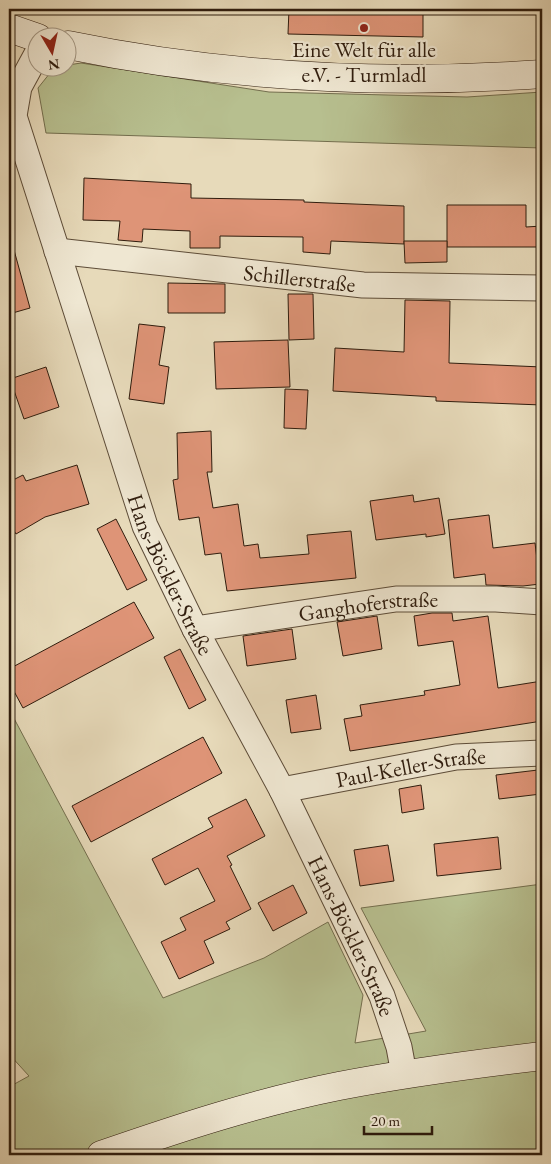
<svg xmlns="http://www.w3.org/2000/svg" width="551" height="1164" font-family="'EB Garamond',serif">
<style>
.green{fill:#b7bf8f;stroke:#736e4e}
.building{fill:#de9477;stroke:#2f1c0d}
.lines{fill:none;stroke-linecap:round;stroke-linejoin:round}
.street-casing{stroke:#5d4c38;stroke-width:27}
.secondary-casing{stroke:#2f1c0d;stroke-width:29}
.street{stroke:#efe7d2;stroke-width:25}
.secondary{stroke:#efe7d2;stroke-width:28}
.poi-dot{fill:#8f2418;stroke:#efe7d2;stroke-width:2}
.labels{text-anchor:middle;stroke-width:4.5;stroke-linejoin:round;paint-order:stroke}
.poi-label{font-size:22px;fill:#2f1c0d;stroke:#efe7d2}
.street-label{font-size:22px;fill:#2f1c0d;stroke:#efe7d2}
</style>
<rect width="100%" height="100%" fill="#e7daba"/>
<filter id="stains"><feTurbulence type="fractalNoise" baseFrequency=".004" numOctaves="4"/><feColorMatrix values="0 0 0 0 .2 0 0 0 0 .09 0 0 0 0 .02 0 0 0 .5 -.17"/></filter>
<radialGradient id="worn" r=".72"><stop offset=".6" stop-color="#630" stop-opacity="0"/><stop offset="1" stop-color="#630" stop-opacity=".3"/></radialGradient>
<!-- green -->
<g class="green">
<path d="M81,63l188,29 198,5 75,-5v56l-496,-15 -8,-45 16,-20h14v-3z"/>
<path d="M9,709l154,289 101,-40 64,-36 35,73 -8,48 71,-12 -65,-123 181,-24v271h-533v-68l20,-11 -20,-22z"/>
</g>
<!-- building -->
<g class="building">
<path d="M289,9h134v28l-135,-3z"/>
<path d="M84,178l107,6v14l113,2v2l100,4v38l-73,-3 -1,13 -27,-2v-15l-83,-1v12h-30v-17l-47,-2 -1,13 -24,-2 2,-19 -37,-1z"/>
<path d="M447,205h79v22l16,-1v21h-95z"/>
<path d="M404,241h43v21l-42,1z"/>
<path d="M14,250l16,58 -21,6v-63z"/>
<path d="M168,283l57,1v29h-57z"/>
<path d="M288,294h25l1,45 -25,1z"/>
<path d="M405,300l45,1 -1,62 93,4v38l-106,-4v-4l-103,-6 2,-43 69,4z"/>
<path d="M139,324l26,3 -6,38 10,2 -5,37 -35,-5z"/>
<path d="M288,340l2,47 -74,2 -2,-47z"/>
<path d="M46,367l13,40 -35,12 -14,-40z"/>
<path d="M285,389l23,1 -2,39 -22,-1z"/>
<path d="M211,431l1,41h-5l6,36 25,-4 6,42 14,-2 2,14 49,-4 -2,-19 44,-4 5,47 -129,13 -6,-38 -16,2 -6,-38 -20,3 -6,-40 5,-1 -1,-46z"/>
<path d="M77,465l12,39 -44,13 -29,17 -7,-11v-41l14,-7 3,6z"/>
<path d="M413,495l1,7 25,-4 6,36 -19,3v-3l-50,6 -6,-39z"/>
<path d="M489,515l4,33 42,-5 5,41 -17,2 -37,-1 -1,-11 -31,4 -6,-58z"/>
<path d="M116,519l31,61 -20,10 -30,-61z"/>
<path d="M134,602l20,36 -131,70 -14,-26v-13z"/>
<path d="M432,613h20l1,8 35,-5 10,72 44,-7v40l-192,30 -6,-32 18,-3 -2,-11 65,-10 -1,-4 36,-6 -7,-44 -35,5 -4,-30z"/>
<path d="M377,616l5,33 -39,7 -6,-34z"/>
<path d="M292,629l4,30 -49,7 -4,-30z"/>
<path d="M180,649l26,51 -17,9 -25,-52z"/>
<path d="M316,695l5,34 -30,4 -5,-33z"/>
<path d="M203,737l19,36 -131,69 -19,-36z"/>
<path d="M538,770l3,24 -42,5 -3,-24z"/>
<path d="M421,785l3,24 -22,4 -3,-24z"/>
<path d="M246,799l19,37 -38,20 5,9 -2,1 21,43 -25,13 4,7 -26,12 10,22 -35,16 -18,-37 25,-12 -6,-12 35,-17 -17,-33 -33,17 -13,-26 61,-32 -5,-9z"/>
<path d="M498,837l3,32 -64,7 -3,-32z"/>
<path d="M388,845l6,36 -34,5 -6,-36z"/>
<path d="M293,885l14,28 -34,18 -15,-28z"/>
</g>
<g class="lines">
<defs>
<g id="street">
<path id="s1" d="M38,52l-19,35 -5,29 131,410 50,103 87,161 100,206 17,51 5,27"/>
<path id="s2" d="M57,251l306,34 179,3"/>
<path id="s3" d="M195,629l201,-30h100l46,3"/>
<path id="s4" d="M282,790l174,-33 86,-4"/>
</g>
<g id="secondary">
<path d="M9,28l29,10"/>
<path d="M68,45c155,32 316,40 474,29"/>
<path d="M101,1155c78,-27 157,-53 238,-69 67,-13 135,-22 203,-30"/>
</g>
</defs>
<!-- street casing -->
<use href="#street" class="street-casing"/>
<!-- secondary casing -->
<use href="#secondary" class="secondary-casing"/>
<!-- street -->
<use href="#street" class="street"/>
<!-- secondary -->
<use href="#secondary" class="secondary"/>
</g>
<!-- markers -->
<circle class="poi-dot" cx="364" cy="28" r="5"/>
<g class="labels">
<!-- poi labels -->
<g class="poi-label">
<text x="364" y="57">Eine Welt für alle<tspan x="364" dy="25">e.V. - Turmladl</tspan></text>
</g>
<!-- street labels -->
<g class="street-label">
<text dy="8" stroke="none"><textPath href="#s2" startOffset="244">Schillerstraße</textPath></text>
<text dy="8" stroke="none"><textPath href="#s1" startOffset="554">Hans-Böckler-Straße</textPath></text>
<text dy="8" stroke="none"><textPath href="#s3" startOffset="175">Ganghoferstraße</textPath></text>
<text dy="8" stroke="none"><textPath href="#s4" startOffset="131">Paul-Keller-Straße</textPath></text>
<text dy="8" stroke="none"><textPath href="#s1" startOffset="959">Hans-Böckler-Straße</textPath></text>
</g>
</g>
<!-- margin -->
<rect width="551" height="1164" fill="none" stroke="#e7daba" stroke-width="30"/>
<rect x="10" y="10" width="531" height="1144" fill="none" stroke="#2f1c0d" stroke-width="2.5"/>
<rect x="15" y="15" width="521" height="1134" fill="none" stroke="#2f1c0d"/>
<!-- north arrow -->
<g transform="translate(52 52) rotate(171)"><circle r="24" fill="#efe7d2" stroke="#a29683"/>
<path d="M0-4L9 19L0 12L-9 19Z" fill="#8f2418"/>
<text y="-8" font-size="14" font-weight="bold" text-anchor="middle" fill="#2f1c0d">N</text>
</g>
<!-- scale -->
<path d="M364 1126v8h68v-8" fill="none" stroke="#2f1c0d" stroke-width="2.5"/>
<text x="371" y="1126" font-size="15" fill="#2f1c0d" stroke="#efe7d2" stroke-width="4" paint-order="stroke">20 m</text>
<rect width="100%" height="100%" filter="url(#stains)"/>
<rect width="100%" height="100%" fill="url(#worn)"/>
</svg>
